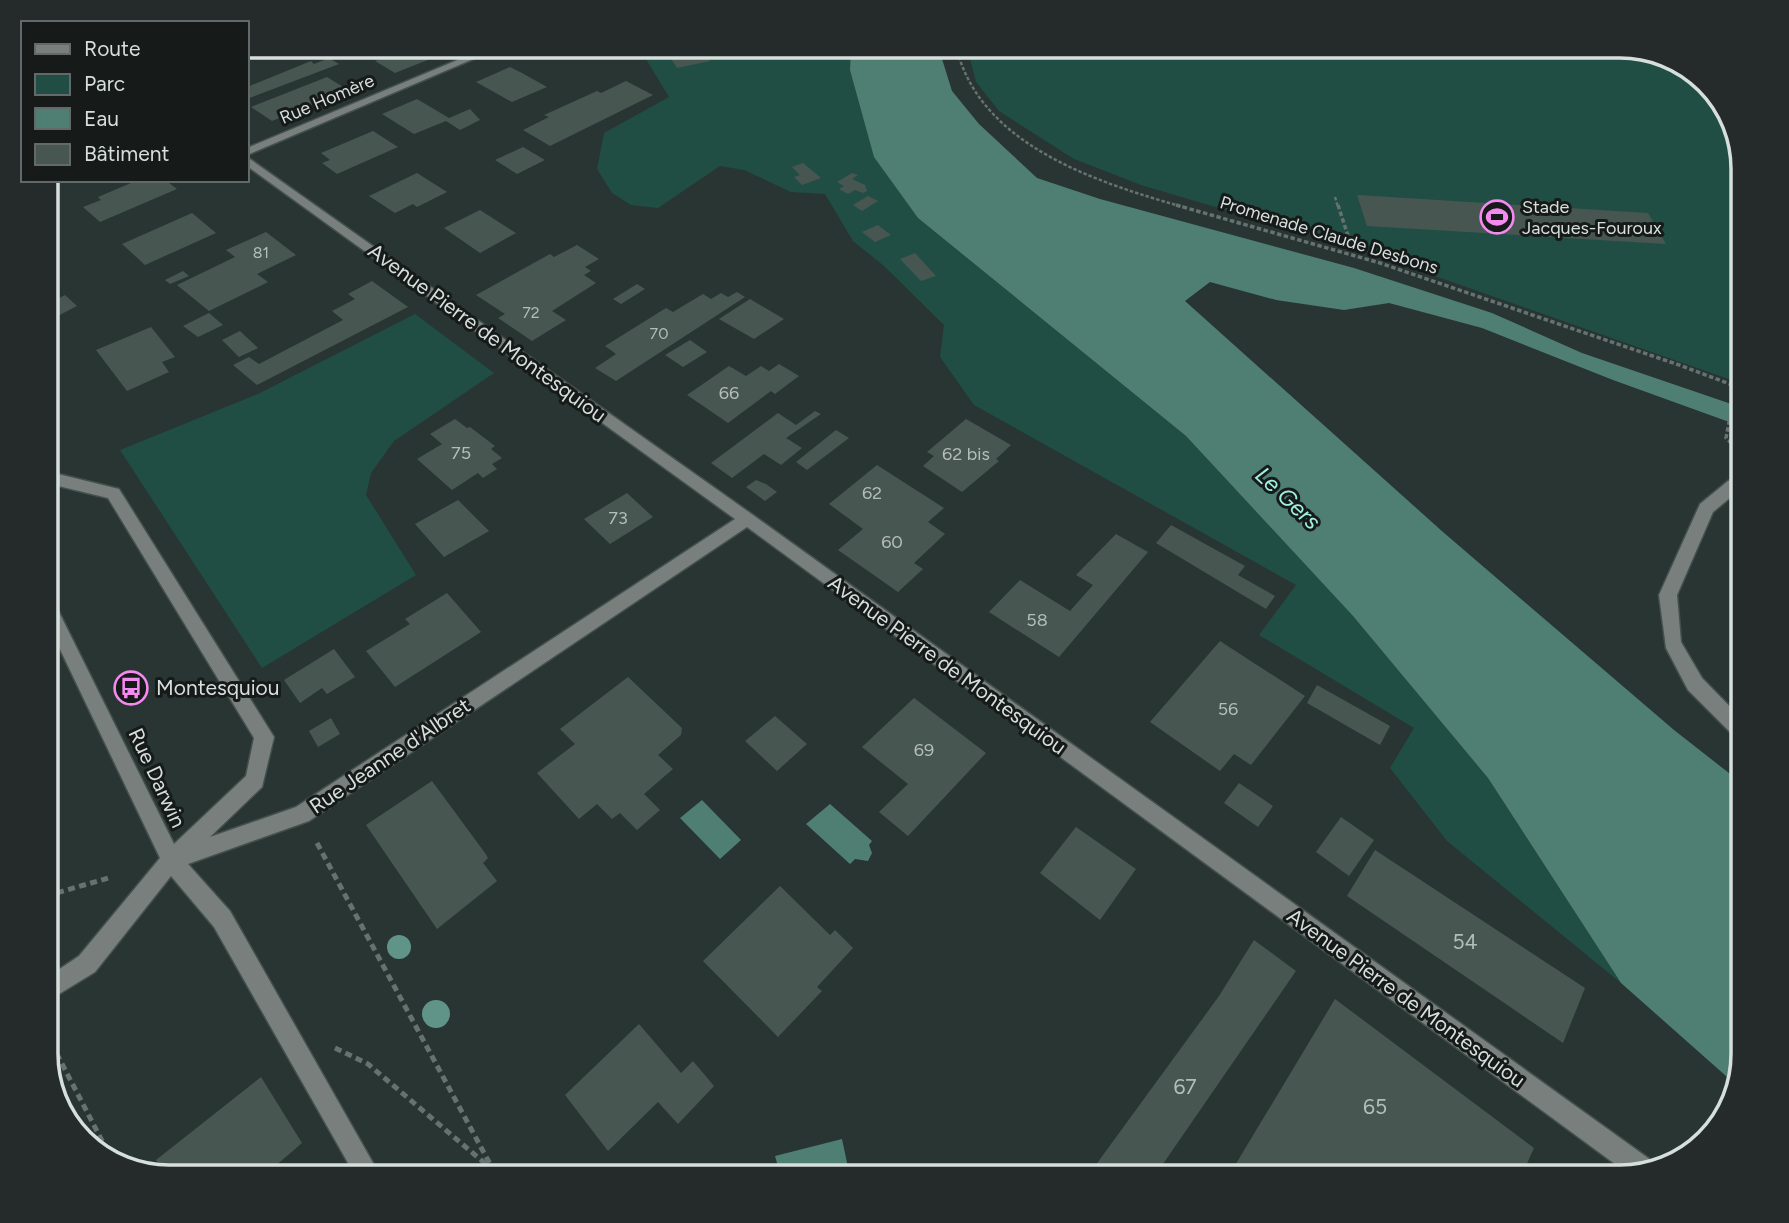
<svg xmlns="http://www.w3.org/2000/svg" width="1789" height="1223" font-family="Figtree,sans-serif">
<style>
.green{fill:#204e45}
.water{fill:#4f7e73}
.building{fill:#485652}
.lines{fill:none;stroke-linecap:round;stroke-linejoin:round}
.minor-casing{stroke:#44504d;stroke-width:3}
.path-far2{stroke:#66726f;stroke-width:2.5;stroke-dasharray:3.5 2;stroke-linecap:butt}
.path-far1{stroke:#66726f;stroke-width:3.5;stroke-dasharray:4.5 2.5;stroke-linecap:butt}
.path{stroke:#66726f;stroke-width:5;stroke-dasharray:7 4.5;stroke-linecap:butt}
.minor{fill:#787f7d;fill-rule:evenodd}
.tree{fill:#619488}
.labels{text-anchor:middle;stroke-width:6;stroke-linejoin:round;paint-order:stroke}
.far-number-label{font-size:16px;fill:#b3bdba}
.far-street-label{font-size:18px;fill:#d7dfdd;stroke:#161b1a}
.far-poi-label{font-size:18px;fill:#d7dfdd;stroke:#161b1a;text-anchor:start}
.number-label{font-size:18px;fill:#b3bdba}
.street-label{font-size:21px;fill:#d7dfdd;stroke:#161b1a}
.poi-label{font-size:21px;fill:#d7dfdd;stroke:#161b1a;text-anchor:start}
.near-number-label{font-size:21px;fill:#b3bdba}
.water-label{font-size:23px;font-style:italic;fill:#9ff1df;stroke:#161b1a}
.rim{fill:none;stroke:#d7dfdd;stroke-width:3.5}
</style>
<rect width="100%" height="100%" fill="#283532"/>
<!-- green -->
<g class="green">
<path d="M638,46h213l-1,24 68,148 268,218 167,180 135,162 133,205 -174,-142 -57,-73 24,-40 -155,-93 37,-50 -322,-180 -34,-48 4,-32 -60,-59 -31,-25 -28,-47 -34,-2 -47,-22 -24,-4 -62,42 -27,-3 -19,-12 -15,-24 7,-36 65,-36z"/>
<path d="M971,46h649l69,20 38,41 16,61v216l-382,-134 -220,-65 -67,-26 -75,-48 -23,-29 -7,-27z"/>
<path d="M415,314l79,59 -100,68 -23,32 -5,22 50,80 -154,93 -142,-218 138,-56z"/>
</g>
<!-- water -->
<g class="water">
<path d="M851,46h87l14,45 27,33 58,54 63,21 254,69 138,45 90,40 161,55v19l-130,-47 -131,-52 -93,-25 -45,7 -68,-10 -66,-18 -25,19 258,231 231,198 69,54v271l-8,29 -114,-101 -133,-205 -135,-162 -167,-180 -268,-218 -44,-61 -24,-87z"/>
<path d="M702,800l39,40 -21,19 -40,-41z"/>
<path d="M830,804l42,37 -3,4 3,8 -4,8 -13,-2 -5,5 -44,-40z"/>
<path d="M842,1139l7,33 -14,5h-54l-6,-21z"/>
</g>
<!-- building -->
<g class="building">
<path d="M415,46h26l9,5 -55,22 -20,-12z"/>
<path d="M556,46h49l3,1 -26,12z"/>
<path d="M663,46h36l11,15 -33,7z"/>
<path d="M329,58l10,6 -92,35v-12l64,-26 3,3z"/>
<path d="M510,67l12,6 25,14 -35,15 -36,-20z"/>
<path d="M327,77l21,13 -76,31 -21,-14z"/>
<path d="M626,81l27,14 -103,51 -27,-16 26,-13 -5,-2 42,-19 11,-5 4,2z"/>
<path d="M417,99l32,19 21,-9 10,11 -20,10 -14,-9 -32,13 -32,-20z"/>
<path d="M373,131l25,16 -61,27 -15,-11 8,-3 -9,-7z"/>
<path d="M523,147l22,13 -28,14 -22,-14z"/>
<path d="M803,163l18,15 -19,7 -8,-8 6,-2 -8,-8z"/>
<path d="M417,173l30,19 -30,15 -4,-3 -18,9 -26,-17z"/>
<path d="M852,173l6,2 -6,4 13,6 2,6 -4,2 -8,-3 -7,4 -9,-5 5,-3 -7,-4z"/>
<path d="M138,180l19,3 8,-3 12,9 -77,33 -17,-15 18,-7 -3,-3z"/>
<path d="M1357,195l291,18 18,31 -299,-18z"/>
<path d="M868,196l10,5 -16,10 -9,-6z"/>
<path d="M480,210l36,23 -36,20 -36,-25z"/>
<path d="M192,213l24,20 -71,32 -23,-21z"/>
<path d="M878,225l13,10 -16,7 -13,-10z"/>
<path d="M266,232l30,23 -39,19 11,8 -59,29 -32,-26 58,-28 -9,-7z"/>
<path d="M577,245l22,14 -14,8 6,4 -7,4 12,8 -44,28 14,9 -34,21 -34,-23 7,-4 -29,-19 74,-41 4,3z"/>
<path d="M915,253l21,23 -15,5 -21,-22z"/>
<path d="M183,271l6,5 -19,8 -5,-4z"/>
<path d="M372,281l36,26 -151,78 -24,-20 16,-8 10,7 84,-44 -11,-9 23,-12 -7,-5z"/>
<path d="M637,284l8,5 -24,15 -8,-5z"/>
<path d="M737,292l8,5 -129,84 -21,-13 21,-14 -11,-8 61,-38 7,4 30,-18 8,5 10,-6 7,4z"/>
<path d="M65,295l12,11 -27,14 -4,-4v-11z"/>
<path d="M750,299l34,20 -30,20 -35,-20z"/>
<path d="M209,313l14,12 -25,12 -15,-11z"/>
<path d="M151,327l24,30 -13,5 7,10 -42,19 -31,-41z"/>
<path d="M240,331l18,17 -19,9 -17,-17z"/>
<path d="M690,340l17,12 -24,15 -18,-12z"/>
<path d="M779,364l20,12 -24,18 -4,-3 -43,32 -41,-28 42,-29 17,10 15,-10 8,5z"/>
<path d="M815,411l6,3 -35,24 16,10 -21,17 -17,-11 -32,24 -21,-15 67,-50 18,12z"/>
<path d="M455,419l12,9 3,-1 25,19 -4,3 11,9 -10,6 5,5 -14,9 -5,-5 -26,17 -35,-31 25,-15 -12,-10z"/>
<path d="M966,419l45,26 -15,14 3,2 -37,31 -39,-26 11,-10 -7,-4z"/>
<path d="M836,430l13,8 -42,32 -11,-8z"/>
<path d="M877,465l67,43 -16,14 17,12 -31,29 9,6 -25,23 -60,-42 25,-21 -34,-25z"/>
<path d="M756,480l10,4 11,8 -12,9 -19,-14z"/>
<path d="M627,493l26,24 -43,27 -26,-25z"/>
<path d="M458,500l31,31 -45,26 -29,-33z"/>
<path d="M1171,525l74,41 -7,9 37,21 -9,13 -110,-66z"/>
<path d="M1116,534l32,18 -89,105 -70,-45 31,-32 50,31 23,-26 -17,-10z"/>
<path d="M447,593l34,39 -86,55 -29,-36 44,-27 -5,-5z"/>
<path d="M1220,641l85,55 -54,69 -17,-11 -14,17 -70,-49z"/>
<path d="M334,649l21,28 -28,17 -5,-6 -22,15 -16,-23z"/>
<path d="M628,677l54,51 -1,7 -23,20 15,14 -29,25 16,16 -23,20 -17,-17 -8,6 -15,-15 -18,15 -42,-46 38,-29 -15,-15z"/>
<path d="M1317,685l73,41 -10,19 -73,-42z"/>
<path d="M914,698l72,55 -78,83 -29,-24 29,-28 -46,-37z"/>
<path d="M775,716l32,28 -30,27 -32,-30z"/>
<path d="M331,718l9,16 -22,13 -9,-16z"/>
<path d="M432,781l53,72 3,5 -5,5 14,18 -60,48 -71,-104z"/>
<path d="M1239,783l34,23 -15,21 -34,-24z"/>
<path d="M1341,817l33,23 -25,36 -33,-24z"/>
<path d="M1076,827l60,42 -36,51 -60,-47z"/>
<path d="M1375,850l210,138 -22,55 -216,-147z"/>
<path d="M780,886l50,49 5,-5 18,18 -36,39 5,4 -44,46 -75,-76z"/>
<path d="M1254,940l42,31 -142,206h-67l132,-181z"/>
<path d="M1335,999l199,149 -13,29h-293z"/>
<path d="M639,1024l42,49 12,-12 21,25 -36,38 -20,-22 -50,49 -43,-56z"/>
<path d="M261,1077l41,66 -36,31 2,3h-103l-9,-17z"/>
</g>
<g class="lines">
<defs>
<g id="minor">
<path d="M491,46h13l-257,109v-7z"/>
<path d="M247,157l506,358 902,648 2,6 -27,6 -883,-648 -438,294 -121,43 42,47 151,266h-25l-142,-250 -43,-51 -76,96 -49,30v-24l33,-22 81,-98 -114,-238v-24l6,2 122,246 72,-68 8,-38 -146,-240 -62,-15v-12l73,18 155,248 -12,50 -52,50 86,-30 439,-288 -488,-353z"/>
<path d="M1743,475v12l-30,25 -36,83 4,47 21,36 41,42v20l-7,-2 -48,-48 -22,-42 -7,-53 41,-91 28,-23z"/>
</g>
</defs>
<!-- minor casing -->
<use href="#minor" class="minor-casing"/>
<!-- path-far2 -->
<g class="path-far2">
<path d="M956,46c23,99 140,136 227,161"/>
<path d="M1335,197l3,10"/>
</g>
<!-- path-far1 -->
<g class="path-far1">
<path d="M1176,205l204,58 302,103 61,23"/>
<path d="M1338,205l10,31"/>
<path d="M1736,386l-10,52 17,16"/>
</g>
<!-- path -->
<g class="path">
<path d="M317,843l180,334"/>
<path d="M46,896l66,-19"/>
<path d="M46,1033l66,127"/>
<path d="M335,1048l33,16 120,102"/>
</g>
<!-- minor -->
<use href="#minor" class="minor"/>
</g>
<!-- trees -->
<g class="tree">
<circle cx="399" cy="947" r="12"/>
<circle cx="436" cy="1014" r="14"/>
</g>
<!-- icons -->
<defs>
<symbol id="stadium-ring" viewBox="-11 -11 22 22"><circle r="9.5" fill="#161b1a" stroke="#f489f0" stroke-width="1.5"/><path d="M0-5a6.5 5 0 1 0 0 10a6.5 5 0 1 0 0-10ZM-3.5-1.8h7v3.6h-7Z" fill="#f489f0"/></symbol>
<symbol id="bus-ring" viewBox="-11 -11 22 22"><circle r="9.5" fill="#161b1a" stroke="#f489f0" stroke-width="1.5"/><path d="M-5-6H5V4H4V6H2V4H-2V6H-4V4H-5ZM-3.5-4V0h7V-4ZM-3.5 1.2v1.5H-2V1.2ZM2 1.2v1.5H3.5V1.2Z" fill="#f489f0"/></symbol>
</defs>
<g fill-rule="evenodd">
<use href="#stadium-ring" x="1478" y="198" width="38" height="38"/>
<use href="#bus-ring" x="112" y="669" width="38" height="38"/>
</g>
<g class="labels">
<!-- far-number labels -->
<g class="far-number-label">
<text x="261" y="258">81</text>
<text x="531" y="318">72</text>
<text x="659" y="339">70</text>
</g>
<!-- far-street labels -->
<g class="far-street-label">
<text transform="translate(327 99) rotate(-23)" y="6">Rue Homère</text>
<text transform="translate(1329 235) rotate(17)" y="6">Promenade Claude Desbons</text>
</g>
<!-- far-poi labels -->
<g class="far-poi-label">
<text x="1522" y="213">Stade<tspan x="1522" dy="21">Jacques-Fouroux</tspan></text>
</g>
<!-- number labels -->
<g class="number-label">
<text x="729" y="399">66</text>
<text x="461" y="459">75</text>
<text x="966" y="460">62 bis</text>
<text x="872" y="499">62</text>
<text x="618" y="524">73</text>
<text x="892" y="548">60</text>
<text x="1037" y="626">58</text>
<text x="1228" y="715">56</text>
<text x="924" y="756">69</text>
</g>
<!-- street labels -->
<g class="street-label">
<text transform="translate(487 333) rotate(36)" y="7">Avenue Pierre de Montesquiou</text>
<text transform="translate(947 665) rotate(36)" y="7">Avenue Pierre de Montesquiou</text>
<text transform="translate(390 756) rotate(-34)" y="7">Rue Jeanne d'Albret</text>
<text transform="translate(157 778) rotate(65)" y="7">Rue Darwin</text>
<text transform="translate(1406 998) rotate(36)" y="7">Avenue Pierre de Montesquiou</text>
</g>
<!-- poi labels -->
<g class="poi-label">
<text x="156" y="695">Montesquiou</text>
</g>
<!-- near-number labels -->
<g class="near-number-label">
<text x="1465" y="949">54</text>
<text x="1185" y="1094">67</text>
<text x="1375" y="1114">65</text>
</g>
<!-- water labels -->
<g class="water-label">
<text transform="translate(1288 498) rotate(43)" y="8">Le Gers</text>
</g>
</g>
<!-- crop -->
<path d="M0 0H1789V1223H0ZM169 58H1620A111 111 0 0 1 1731 169V1054A111 111 0 0 1 1620 1165H169A111 111 0 0 1 58 1054V169A111 111 0 0 1 169 58Z" fill="#252b2a" fill-rule="evenodd"/>
<path class="rim" d="M169 58H1620A111 111 0 0 1 1731 169V1054A111 111 0 0 1 1620 1165H169A111 111 0 0 1 58 1054V169A111 111 0 0 1 169 58Z"/>
<!-- legend -->
<rect x="21" y="21" width="228" height="161" fill="#161b1a" stroke="#636968" stroke-width="2"/>
<rect x="35" y="44" width="35" height="10" fill="#787f7d" stroke="#636968" stroke-width="2"/>
<text x="84" y="56" font-size="21" fill="#d7dfdd">Route</text>
<rect x="35" y="74" width="35" height="21" fill="#204e45" stroke="#636968" stroke-width="2"/>
<text x="84" y="91" font-size="21" fill="#d7dfdd">Parc</text>
<rect x="35" y="108" width="35" height="21" fill="#4f7e73" stroke="#636968" stroke-width="2"/>
<text x="84" y="126" font-size="21" fill="#d7dfdd">Eau</text>
<rect x="35" y="144" width="35" height="21" fill="#485652" stroke="#636968" stroke-width="2"/>
<text x="84" y="161" font-size="21" fill="#d7dfdd">Bâtiment</text>
</svg>
